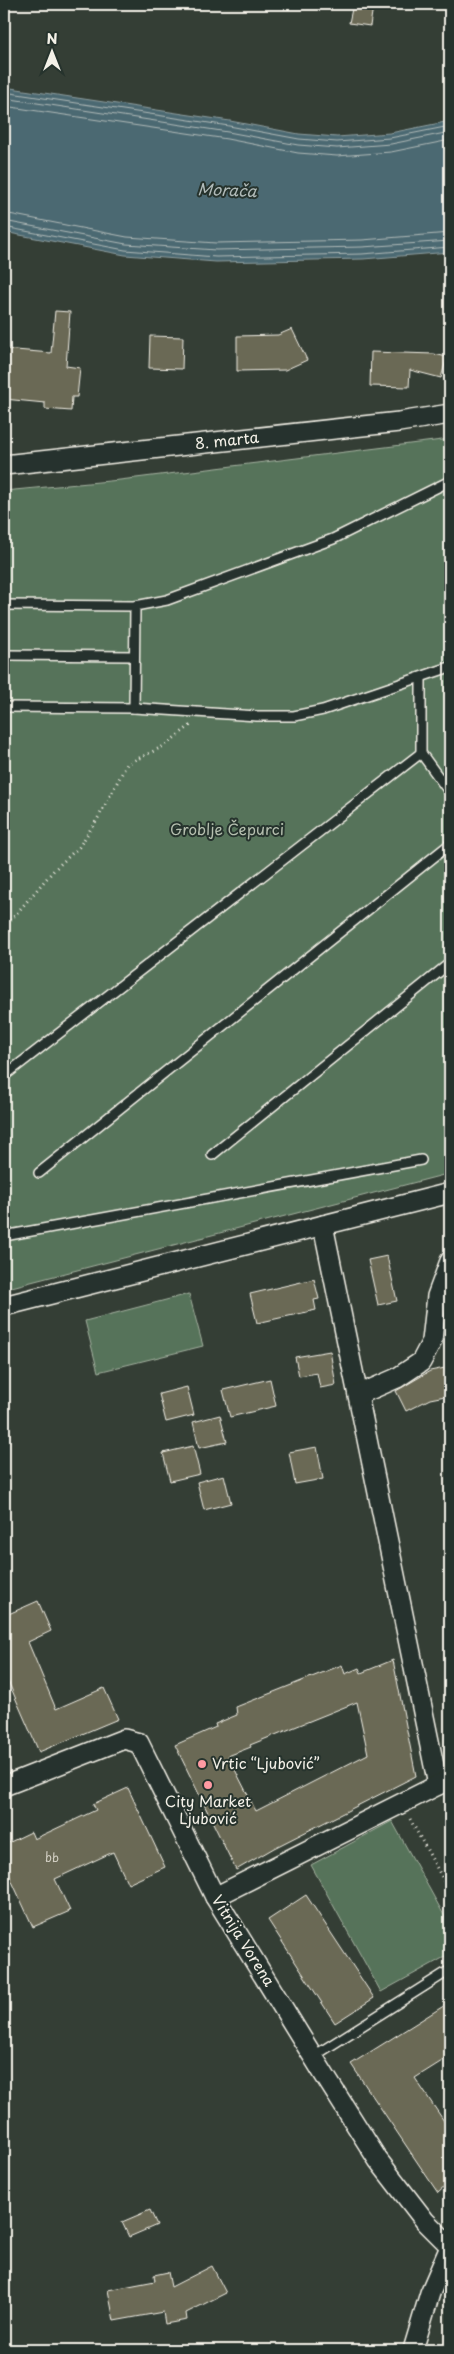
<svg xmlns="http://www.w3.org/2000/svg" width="454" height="2354" font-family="'Playpen Sans',sans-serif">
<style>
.green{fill:#56735a;stroke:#a5b2a1}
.water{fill:#4c6972;stroke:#8f9fa1}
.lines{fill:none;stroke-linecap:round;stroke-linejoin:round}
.shore{stroke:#b1bbb9;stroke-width:1}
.building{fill:#6a6954;stroke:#f4f1e8;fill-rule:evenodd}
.lane-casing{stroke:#f4f1e8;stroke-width:12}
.street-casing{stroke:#f4f1e8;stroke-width:22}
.path{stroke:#f4f1e8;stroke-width:3;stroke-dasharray:1 4;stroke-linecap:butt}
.lane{stroke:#26332d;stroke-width:9}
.street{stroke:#26332d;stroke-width:19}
.poi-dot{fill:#ff9aa2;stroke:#26332d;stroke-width:2}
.labels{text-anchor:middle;stroke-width:4;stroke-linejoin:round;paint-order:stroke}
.number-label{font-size:12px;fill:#d2cfc3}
.street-label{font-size:15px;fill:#f4f1e8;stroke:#26332d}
.park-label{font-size:15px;fill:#b5bfaf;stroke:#26332d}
.poi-label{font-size:15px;fill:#f4f1e8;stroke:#26332d;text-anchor:start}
.water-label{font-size:16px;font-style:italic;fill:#b1bbb9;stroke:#26332d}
</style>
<rect width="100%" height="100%" fill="#343e35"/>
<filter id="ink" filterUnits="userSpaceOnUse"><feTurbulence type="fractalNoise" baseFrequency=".02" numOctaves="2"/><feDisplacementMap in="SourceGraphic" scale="10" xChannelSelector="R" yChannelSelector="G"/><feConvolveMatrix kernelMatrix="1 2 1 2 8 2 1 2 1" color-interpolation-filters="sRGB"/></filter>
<g filter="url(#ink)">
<!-- green -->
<g class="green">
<path d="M450,439v729l-3,6 -443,115v-798l116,-11z"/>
<path d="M189,1294l14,52 -105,26 -13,-51z"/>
<path d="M392,1821l58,105v28l-69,38 -70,-127z"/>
</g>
<!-- water -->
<path class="water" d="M4,87l226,34 69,13 38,3 53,-4 60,-12v131l-87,7 -147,3 -91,-7 -121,-23z"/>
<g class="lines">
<!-- shore -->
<g class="shore">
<path d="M4,92l225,34 70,13 38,3 53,-4 60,-12"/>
<path d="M4,98l224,34 70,13 39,3 54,-4 59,-12"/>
<path d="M4,106l223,33 71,14 39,3 54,-4 59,-12"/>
<path d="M4,213l123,24 89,6 146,-3 88,-7"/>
<path d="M4,221l122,23 90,6 146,-3 88,-6"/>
<path d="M4,227l121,23 91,7 146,-3 88,-7"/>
</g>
</g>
<!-- building -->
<g class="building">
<path d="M353,4l20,2 -3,20 -21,-3z"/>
<path d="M55,311l15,1 -4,54 14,2 -3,29h-5l-1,14 -26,-2v-6l-41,-4v-50l47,4z"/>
<path d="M292,329l15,31 -22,10 -48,1v-35l41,-1z"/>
<path d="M150,336l33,1 -1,32 -33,-1z"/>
<path d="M371,352l63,2 13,3 -6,21 -31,-8 -1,17 -39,-1z"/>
<path d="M387,1256l10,45 -19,4 -10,-45z"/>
<path d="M314,1279l5,20 -5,1 2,10 -59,13 -7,-29z"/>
<path d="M330,1351l6,34 -16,3 -3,-15 -18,3 -4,-19z"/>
<path d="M450,1367v28l-20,4 -24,12 -10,-20 34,-20z"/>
<path d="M270,1379l6,27 -46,11 -7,-27z"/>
<path d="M187,1387l7,28 -28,7 -7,-28z"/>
<path d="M220,1415l7,27 -28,6 -6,-26z"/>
<path d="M193,1446l7,28 -30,7 -7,-28z"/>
<path d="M317,1447l6,32 -28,5 -6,-32z"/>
<path d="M224,1475l7,28 -27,7 -7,-28z"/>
<path d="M38,1601l13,30 -23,11 28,67 48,-21 14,31 -79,33 -35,-80v-56z"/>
<path d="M393,1660l23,116 -142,72 -38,22 -61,-125 41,-18 -1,-3 22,-9 -1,-8 106,-42 3,9 14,-6 2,5zM357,1702l11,52 -112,57 -28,-55 23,-9 -1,-2z"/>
<path d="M128,1788l37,79 -37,17 -15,-32 -58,27 15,32 -37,16 -29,-63v-19l27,-13 3,7 62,-29 -3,-6z"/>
<path d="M306,1895l68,103 -39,25 -67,-103z"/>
<path d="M450,2002v54l-35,22 35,52v52l-12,11 -87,-129z"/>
<path d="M150,2210l7,15 -28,12 -7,-15z"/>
<path d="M212,2266l14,27 -40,20 1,7 -22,4 -2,-12 -49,9 -6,-31 47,-9 -1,-6 14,-3 3,15z"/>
</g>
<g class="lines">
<defs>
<g id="lane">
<path d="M4,605l131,1 32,-6 166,-61 117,-58"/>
<path d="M4,655l130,1"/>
<path d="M421,678v75l29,40"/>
<path d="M4,707l130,1 123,8h37l29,-6 127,-43"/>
<path d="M134,708l1,-102"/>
<path d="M4,1076l417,-323"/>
<path d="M212,1155l238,-192"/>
<path d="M39,1173l411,-329"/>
<path d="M4,1236l417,-76"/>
<path d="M314,2056l136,-86"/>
</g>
<g id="street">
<path d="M4,465l395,-43 51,-8"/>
<path d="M323,1225l115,560"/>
<path d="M4,1306l446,-113"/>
<path d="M358,1395l39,-17 24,-16 11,-21 5,-45 13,-35"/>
<path d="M4,1786l120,-47 15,4 76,154 110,179 53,84 47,61 25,25"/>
<path d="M215,1897l235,-118"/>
<path d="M413,2350l17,-57 20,-46"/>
</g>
</defs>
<!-- lane casing -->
<use href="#lane" class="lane-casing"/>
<!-- street casing -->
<use href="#street" class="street-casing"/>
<!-- path -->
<g class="path">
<path d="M4,928l50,-58 25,-23 19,-29 29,-54 37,-18 27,-21"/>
<path d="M410,1819l40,73"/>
</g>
<!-- lane -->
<use href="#lane" class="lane"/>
<!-- street -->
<use href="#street" class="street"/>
</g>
</g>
<!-- markers -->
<g class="poi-dot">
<circle cx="202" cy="1764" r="5"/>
<circle cx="208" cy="1785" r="5"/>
</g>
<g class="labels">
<!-- number labels -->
<g class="number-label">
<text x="52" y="1862">bb</text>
</g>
<!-- street labels -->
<g class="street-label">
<text transform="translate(227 441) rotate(-6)" y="5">8. marta</text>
<text transform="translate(243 1941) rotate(58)" y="5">Vitnija Vorena</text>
</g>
<!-- park labels -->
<g class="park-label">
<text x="227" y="835">Groblje Čepurci</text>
</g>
<!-- poi labels -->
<g class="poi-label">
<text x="212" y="1769">Vrtic “Ljubović”</text>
<text x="208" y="1807" text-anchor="middle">City Market<tspan x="208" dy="17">Ljubović</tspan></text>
</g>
<!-- water labels -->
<g class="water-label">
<text transform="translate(227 190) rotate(2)" y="6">Morača</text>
</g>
</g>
<!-- margin -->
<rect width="454" height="2354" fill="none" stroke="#26332d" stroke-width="20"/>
<rect x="10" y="10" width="434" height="2334" fill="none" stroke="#f4f1e8" stroke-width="2" filter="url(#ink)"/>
<!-- north arrow -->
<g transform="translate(52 52)" stroke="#26332d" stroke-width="4" paint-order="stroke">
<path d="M0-4L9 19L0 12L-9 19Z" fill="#f4f1e8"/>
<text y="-8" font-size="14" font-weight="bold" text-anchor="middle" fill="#f4f1e8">N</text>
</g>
</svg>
